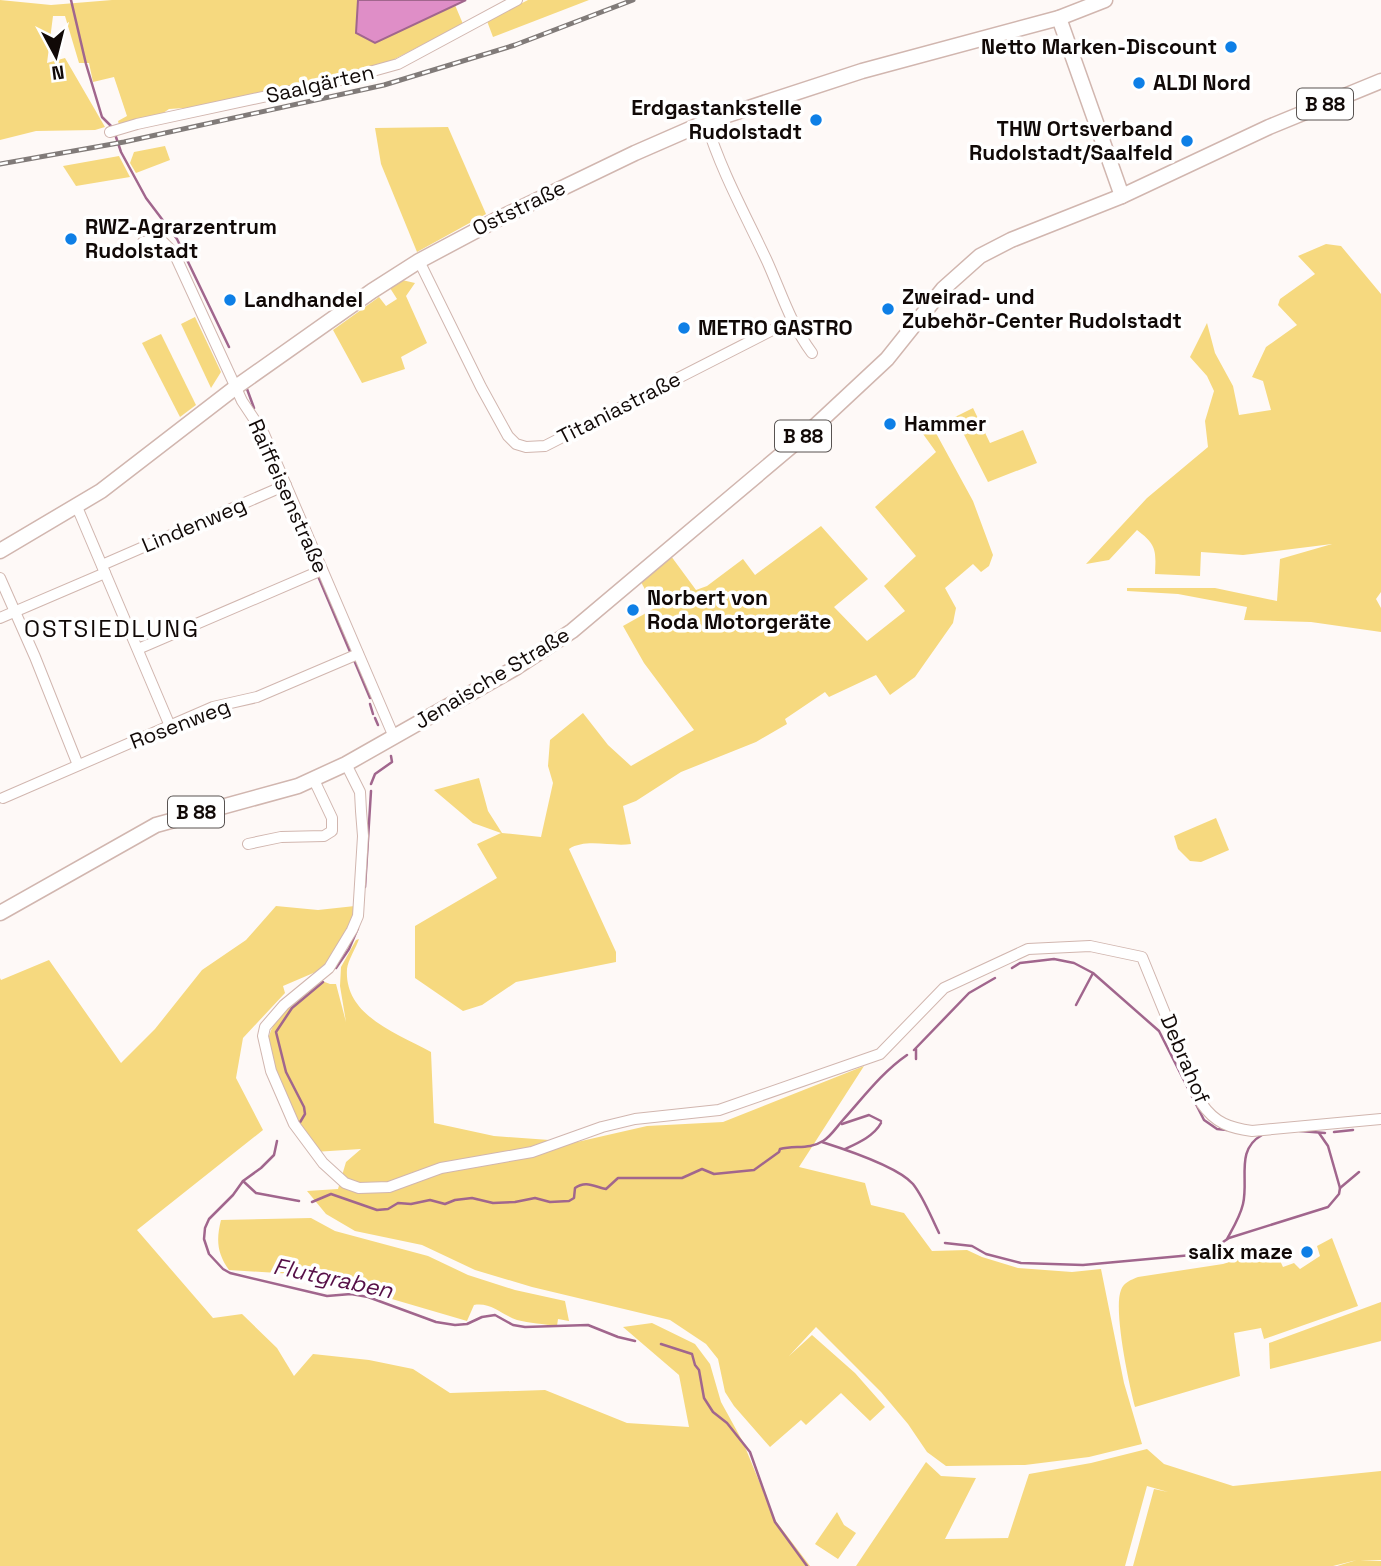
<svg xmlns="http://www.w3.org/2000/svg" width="1381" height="1566" font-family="'Space Grotesk',sans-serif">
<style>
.green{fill:#f6d97f}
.water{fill:#df8ec7;stroke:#a1668d;stroke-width:2}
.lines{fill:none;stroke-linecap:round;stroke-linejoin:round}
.stream{stroke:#a1668d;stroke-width:2.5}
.street-casing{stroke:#d1b6af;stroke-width:12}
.secondary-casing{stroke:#d1b6af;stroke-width:17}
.primary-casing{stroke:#d1b6af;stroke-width:17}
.street{stroke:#fff;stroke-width:10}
.secondary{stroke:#fff;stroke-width:14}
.primary{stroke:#fff;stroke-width:14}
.rail-casing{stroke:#817b79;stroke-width:5}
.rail{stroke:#fff;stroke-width:2.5;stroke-dasharray:8;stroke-linecap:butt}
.poi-dot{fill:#0e7fe6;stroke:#fff;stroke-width:2.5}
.labels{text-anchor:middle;stroke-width:7;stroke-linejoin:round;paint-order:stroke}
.shield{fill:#fff;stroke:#585351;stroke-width:2}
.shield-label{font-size:19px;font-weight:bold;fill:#110907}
.poi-label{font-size:21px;font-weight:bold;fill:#110907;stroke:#fff;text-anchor:start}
.street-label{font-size:21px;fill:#110907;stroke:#fff}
.water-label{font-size:23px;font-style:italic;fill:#560f47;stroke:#fff}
.quarter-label{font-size:24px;letter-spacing:2px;fill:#110907;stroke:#fff}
</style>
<rect width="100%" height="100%" fill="#fef9f7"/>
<!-- green -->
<g class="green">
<path d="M0,0l51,5 61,-5h246l-2,33 19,10 80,-38 8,19 -86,44 -177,39 -31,2 -10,7 -40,9 -1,-4 9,-5 -13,-39 -21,5 -4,-19h-10l-14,-47h-12l-6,47 18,-5 40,69 -10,3 -59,1 -36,9z"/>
<path d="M528,0h61l-96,37 -6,-16z"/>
<path d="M448,127l38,87 -69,38 -36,-88 -6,-36z"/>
<path d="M165,146l5,14 -34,13 -6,-10 4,-11z"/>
<path d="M119,156l11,21 -54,9 -13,-20z"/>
<path d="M1326,244l15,2 40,48v298l-5,7 5,9v24l-70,-10 -67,-2 3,-13 -69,-13 -51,-3v-3h88l62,13 3,-42 52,-15 -89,11 -42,-3 -1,24 -45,-2c1,-23 2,-29 -18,-44l-28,30 -23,4 61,-66 61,-51 -3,-26 9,-30 -7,-15 -17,-19 17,-34 8,30 18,33 6,29 32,-5 -8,-29 -11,-4 14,-30 31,-22 -19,-20 2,-6 35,-25 -17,-18z"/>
<path d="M402,280l13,3 -9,13 21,47 -26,14 4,12 -43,14 -29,-53 46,-33 7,9 11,-7 -7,-11z"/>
<path d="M195,317l26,55 -10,16 -30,-64z"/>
<path d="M161,334l35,71 -16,12 -38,-74z"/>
<path d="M973,408l17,35 33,-13 14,33 -49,19 -33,-65z"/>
<path d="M931,424l42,77 20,54 -4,11 -8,6 -8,-8 -28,24 11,20 -3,15 -38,54 -25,18 -14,-20 -47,22 -4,-5 -40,27 2,5 -31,18 -75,30 -45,29 -13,5 8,38c-20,3 -45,-6 -62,5l47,103v10l-100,20 -34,23 -19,6 -48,-33v-52l82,-48 -20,-34 24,-11 -28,-10 -39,-33 45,-12 9,33 14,22 39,4 12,-54 -5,-17 2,-26 33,-27 25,32 23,21 63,-36 -50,-67 -21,-37 32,-18 -14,-26 30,-26 25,34 11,-4 36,-27 12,16 66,-49 47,53 -34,28 33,34 38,-30 -21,-25 32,-30 -41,-49 61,-55 -18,-25z"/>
<path d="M1216,818l13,32 -28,12 -11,-1 -12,-12 -4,-13z"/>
<path d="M276,906l42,4 37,-4v10l-30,52 -42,18 2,7 -42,45 -7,40 27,52 -126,100 76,88 29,-4 35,34 17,28 19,-22 56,6 44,9 37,24 95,-3 82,33 62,4 -10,-52 -56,-48 29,-4 43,21 15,20 11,38 22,40 32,78 35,46h-810v-588l1,2 48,-20 72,103 34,-34 47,-59 44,-30z"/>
<path d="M359,939c-3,9 -11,21 -12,30 -3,47 50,64 84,83l3,71 60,13 83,6 70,-16 76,-4 141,-56 -65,101 66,16 6,22 33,8 28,38 35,-1 15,7 36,11 54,4 29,-3 23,114 18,61 -53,13 -64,8 -79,1 -19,-14 -19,-28 -27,-32 -65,-65 -27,29 23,-21 43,38 30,34 -15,14 -29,-28 -35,32 -5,-5 -31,27 -36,-41 -9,-14 -7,-33 -12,-15 -36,-24 -138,-33 -57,-17 -53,-25 -67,-14 -29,-17 -19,-23 31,-2 8,-27 15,-13 -47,3c-13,-21 -52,-94 -45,-116 7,-24 34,-40 53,-55l8,3h6l10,38 -6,-36 1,-19 15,-27z"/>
<path d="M311,1218l24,13 93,25 40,19 47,15 50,11 4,20 -11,-2 -1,7c-13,-2 -28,-3 -40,-6 -15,-5 -26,-18 -43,-15l-7,16 -157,-46 -81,-5c-12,-17 -13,-30 -8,-50z"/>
<path d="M1332,1238l26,68 -94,33 -3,-11 -27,5 6,43 -105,31c-6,-22 -22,-98 -14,-117 3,-8 10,-10 17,-13l85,-13 51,-16 9,19 11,-4 6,6 20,-13 -3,-10z"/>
<path d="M1381,1302v39l-111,28 -1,-26z"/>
<path d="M1147,1449l17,15 69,22 148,-15v89h-21l21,1v5h-44l20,-6 -24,6h-200l21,-77 14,3 -21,-6 -22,80h-269l70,-104 15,14 35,2 -31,61 63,-1 21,-64 62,-11z"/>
<path d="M837,1512l7,13 12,8 -18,26 -23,-15z"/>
</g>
<!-- water -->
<path class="water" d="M358,0h108l-91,43 -19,-10z"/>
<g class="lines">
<!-- stream -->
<g class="stream">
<path d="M71,0l15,64 16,53 11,11"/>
<path d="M115,134l6,18 25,46 31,41 52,108"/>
<path d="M247,389l7,19"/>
<path d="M257,432l22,51"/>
<path d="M282,493l18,41"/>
<path d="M303,541l12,28"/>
<path d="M318,576l33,78"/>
<path d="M354,660l16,38"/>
<path d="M370,704l3,10"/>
<path d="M375,718l3,7"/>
<path d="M371,784l4,-10 17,-12 -1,-6"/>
<path d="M365,887l6,-96"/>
<path d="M336,968l13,-19 9,-21"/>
<path d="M1012,968l8,-5 34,-4 20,4 19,10 66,58 45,89 13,9 10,1"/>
<path d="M1076,1005l17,-32"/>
<path d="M916,1049v10"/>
<path d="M914,1050l55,-57 26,-15"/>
<path d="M299,1124l6,-10 -1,-7 -18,-35 -10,-40 16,-24 31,-26"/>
<path d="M842,1124l27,-9 12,6"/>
<path d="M1300,1131l25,2"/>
<path d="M1334,1132l19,-2"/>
<path d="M1319,1133l9,13 12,42"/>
<path d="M277,1141l-3,14 -13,13 -18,13 -10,14 -24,24 -4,9 -1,11 5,15 14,15 7,4 97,23 24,-2 17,3 68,25 19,3 12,-1 15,-7 13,-2 18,10 12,2 63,-2 30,12 17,4"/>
<path d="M822,1142c22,7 76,25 91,42 11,14 18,33 26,49"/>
<path d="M845,1149c13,-6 29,-13 36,-26"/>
<path d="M243,1181l13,12 43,8"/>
<path d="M312,1202l19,-8 46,16 11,-1 10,-6 13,1 19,-4 15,4 10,-4 17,-2 21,5 22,-1 20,-4 15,4 19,-1 5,-3 1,-10c11,-8 20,-1 31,1l12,-11h64l20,-9 12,5 40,-4 25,-18 1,-3c15,-4 29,1 43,-8 7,-4 13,-13 19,-20 21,-23 39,-48 65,-66"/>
<path d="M1227,1239c6,-11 13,-22 16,-35 6,-25 -8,-54 19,-69"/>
<path d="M945,1243l27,3 14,8 35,9 62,2 109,-10 25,-9 12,-8 99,-31 11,-13 1,-6 19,-16"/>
<path d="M661,1344l31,10 3,11 4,5 5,28 9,14 14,11 23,29 25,70 32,44"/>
</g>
<defs>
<g id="street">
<path d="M706,122c15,49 39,92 61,139 14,31 24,64 45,92"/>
<path d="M110,132l27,-8 200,-43 61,-17 119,-64"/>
<path d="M143,242l18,-2 13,13 68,148 22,33 130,303"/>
<path d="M419,261l62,126 27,49 8,8 10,3 19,-1 247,-126"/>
<path d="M77,507l93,219"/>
<path d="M102,565l184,-80"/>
<path d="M0,578l35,79 43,108"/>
<path d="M0,618l105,-45"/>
<path d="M138,649l184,-79"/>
<path d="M346,764l14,28 1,19 2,25 -5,80 -6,14 -23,38 -45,37 -19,22 -2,9 8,35 23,53 29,39 22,20 14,5 30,-1 52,-19 91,-16 70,-25 33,-8 84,-9 161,-56 64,-66 84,-39 62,-3 52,11 60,147c13,19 28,24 50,27l129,-12"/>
<path d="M3,798l210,-91 44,-10 101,-43"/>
<path d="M248,844l33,-7 43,-1 8,-5v-13l-18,-38"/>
</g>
<g id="secondary">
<path d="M1059,18l63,178"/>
<path d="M0,551l101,-60 135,-104 136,-96 47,-30 77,-41 139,-67 71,-31 156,-51 197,-53 46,-18"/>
</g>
<path id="primary" d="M0,913l156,-88 142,-39 48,-22 171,-97 55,-36 241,-203 74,-69 56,-70 37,-33 31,-16 111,-44 147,-69 112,-46"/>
</defs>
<!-- street casing -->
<use href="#street" class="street-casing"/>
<!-- secondary casing -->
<use href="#secondary" class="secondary-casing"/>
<!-- primary casing -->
<use href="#primary" class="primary-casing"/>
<!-- street -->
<use href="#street" class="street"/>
<!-- secondary -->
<use href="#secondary" class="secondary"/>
<!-- primary -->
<use href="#primary" class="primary"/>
<defs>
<path id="rail" d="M0,164l124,-22 260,-57 131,-40 118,-45"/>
</defs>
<!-- rail casing -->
<use href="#rail" class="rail-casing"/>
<!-- rail -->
<use href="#rail" class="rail"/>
</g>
<!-- markers -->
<g class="poi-dot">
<circle cx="1231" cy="47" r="7"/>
<circle cx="1139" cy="83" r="7"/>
<circle cx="816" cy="120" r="7"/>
<circle cx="1187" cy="141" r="7"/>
<circle cx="71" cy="239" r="7"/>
<circle cx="230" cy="300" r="7"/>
<circle cx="888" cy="309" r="7"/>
<circle cx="684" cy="328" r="7"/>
<circle cx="890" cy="424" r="7"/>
<circle cx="633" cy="610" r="7"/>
<circle cx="1307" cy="1252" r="7"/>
</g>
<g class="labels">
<!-- shield labels -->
<g class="shield">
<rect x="1297" y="88.5" width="56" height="31" rx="5"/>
<rect x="775" y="420.5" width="56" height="31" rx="5"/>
<rect x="168" y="796.5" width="56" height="31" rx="5"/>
</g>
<g class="shield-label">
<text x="1325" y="111">B 88</text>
<text x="803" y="443">B 88</text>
<text x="196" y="819">B 88</text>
</g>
<!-- poi labels -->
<g class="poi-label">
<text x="1217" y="54" text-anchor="end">Netto Marken-Discount</text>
<text x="1153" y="90">ALDI Nord</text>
<text x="802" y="115" text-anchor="end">Erdgastankstelle<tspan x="802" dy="24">Rudolstadt</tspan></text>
<text x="1173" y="136" text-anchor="end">THW Ortsverband<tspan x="1173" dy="24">Rudolstadt/Saalfeld</tspan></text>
<text x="85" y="234">RWZ-Agrarzentrum<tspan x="85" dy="24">Rudolstadt</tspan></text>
<text x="902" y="304">Zweirad- und<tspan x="902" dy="24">Zubehör-Center Rudolstadt</tspan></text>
<text x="244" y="307">Landhandel</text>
<text x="698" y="335">METRO GASTRO</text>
<text x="904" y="431">Hammer</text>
<text x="647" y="605">Norbert von<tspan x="647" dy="24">Roda Motorgeräte</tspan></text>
<text x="1293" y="1259" text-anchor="end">salix maze</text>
</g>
<!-- street labels -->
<g class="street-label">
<text transform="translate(320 84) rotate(-13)" y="7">Saalgärten</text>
<text transform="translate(519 208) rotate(-26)" y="7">Oststraße</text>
<text transform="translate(619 408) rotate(-27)" y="7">Titaniastraße</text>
<text transform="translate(288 496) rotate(66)" y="7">Raiffeisenstraße</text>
<text transform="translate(194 525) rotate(-23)" y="7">Lindenweg</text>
<text transform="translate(492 678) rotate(-31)" y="7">Jenaische Straße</text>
<text transform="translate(180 724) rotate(-21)" y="7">Rosenweg</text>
<text transform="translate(1185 1059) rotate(67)" y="7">Debrahof</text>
</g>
<!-- water labels -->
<g class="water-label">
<text transform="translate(333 1278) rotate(12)" y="8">Flutgraben</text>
</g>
<!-- quarter labels -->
<g class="quarter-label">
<text x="112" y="637">OSTSIEDLUNG</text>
</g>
</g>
<!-- north arrow -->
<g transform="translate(56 56) rotate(173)" stroke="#ffffff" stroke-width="5" paint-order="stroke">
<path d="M0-5L12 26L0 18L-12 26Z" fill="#110907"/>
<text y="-10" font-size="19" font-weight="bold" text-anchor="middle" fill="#110907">N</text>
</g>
</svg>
